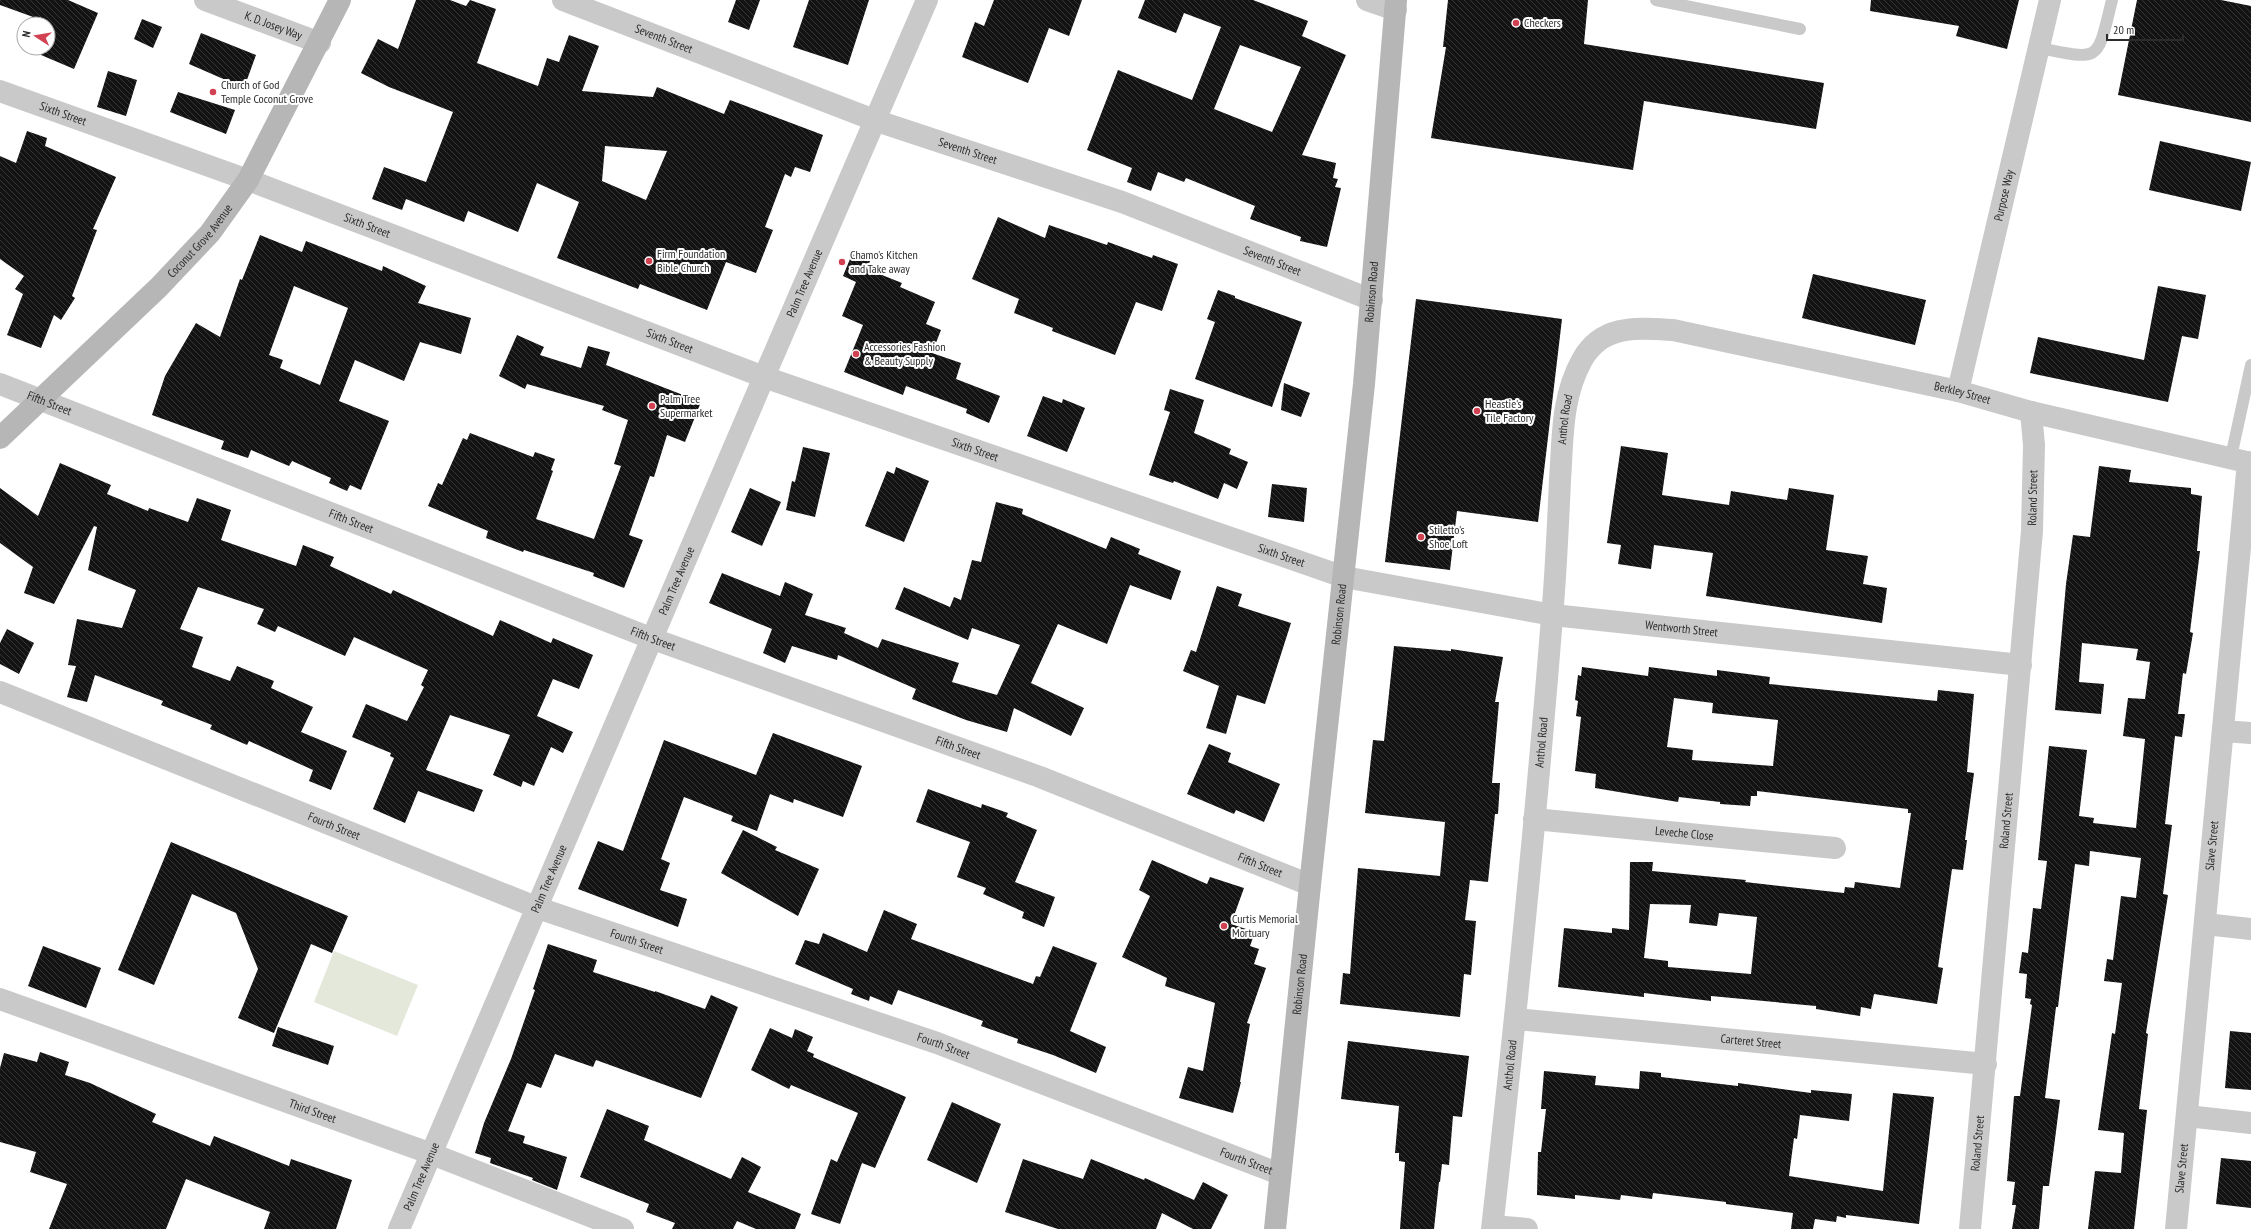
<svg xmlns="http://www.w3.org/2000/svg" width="2251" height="1229" font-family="'PT Sans Narrow',sans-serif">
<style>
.garden{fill:#e3e8db}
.building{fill:url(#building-back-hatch);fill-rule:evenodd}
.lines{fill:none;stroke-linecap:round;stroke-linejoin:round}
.lane{stroke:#c9c9c9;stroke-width:12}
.street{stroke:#c9c9c9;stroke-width:22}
.secondary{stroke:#b6b6b6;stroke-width:22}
.poi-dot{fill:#d14152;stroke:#fff;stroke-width:1.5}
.labels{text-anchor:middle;stroke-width:4;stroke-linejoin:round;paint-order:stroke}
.poi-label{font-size:12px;fill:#2c2c2c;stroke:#fff;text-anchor:start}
.street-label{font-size:12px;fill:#2c2c2c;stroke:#fff}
</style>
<defs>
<pattern id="building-back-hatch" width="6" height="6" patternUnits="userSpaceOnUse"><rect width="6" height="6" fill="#131313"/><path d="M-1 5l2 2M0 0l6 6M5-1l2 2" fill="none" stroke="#363636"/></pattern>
</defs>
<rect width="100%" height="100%" fill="#fff"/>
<!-- garden -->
<path class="garden" d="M334,951l84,34 -21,51 -83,-34z"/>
<!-- building -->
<g class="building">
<path d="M0,0h68l30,13 -24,56 -40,-17 1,-4h13l-1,-26 -47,-17z"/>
<path d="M416,0h34l16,6 4,-6 26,9 -19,54 61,23 9,-28 12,4 10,-27 30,11 -17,45 71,6 4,-10 67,27 6,-14 93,35 -13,37 -15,-5 -4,10 -6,-3 -20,53 8,3 -17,43 -30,-11 -19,48 -67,-26 -2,5 -81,-31 22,-56 -42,-19 -19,49 -50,-21 -4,11 -58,-23 -4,11 -30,-11 12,-32 42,15 27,-70 -64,-25 -28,-14 17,-34 20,10zM605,146l62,5 -21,49 -44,-19z"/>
<path d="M736,0h24l-11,30 -21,-8z"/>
<path d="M809,0h60l-21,65 -55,-18z"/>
<path d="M994,0h88l-13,36 -20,-8 -21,55 -66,-26 13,-35 9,4z"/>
<path d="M1145,0h108l55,21 -6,15 44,19 -44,100 34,8 -3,15 5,1 -3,8 6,1 -14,59 -27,-6 1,-4 -51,-18 5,-13 -69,-28 -2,4 -26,-10 -7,19 -24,-9 5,-14 -45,-18 31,-80 74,30 29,-73 -37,-14 -8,20 -38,-15zM1240,45l61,22 -29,65 -58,-23z"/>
<path d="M1448,0h140l-4,44 240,39 -8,46 -172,-28 -11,69 -202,-32 15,-91h-3z"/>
<path d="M1871,0h148l-12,49 -51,-13 3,-10 -89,-15z"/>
<path d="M2137,0h84l30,6v116l-133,-27z"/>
<path d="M142,19l20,8 -9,21 -19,-9z"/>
<path d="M201,33l55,22 -12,33 -55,-24z"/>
<path d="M108,71l29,9 -11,36 -29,-9z"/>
<path d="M178,92l57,18 -9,24 -56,-22z"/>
<path d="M27,131l20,7 -2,8 71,31 -23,52 4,1 -25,66 3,2 -14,22 -7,-5 -13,33 -34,-13 16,-41 -8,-5 9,-13 -24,-17v-103l16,7z"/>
<path d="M2160,141l91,21 -10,49 -92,-21z"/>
<path d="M998,217l47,21 4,-13 58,20 1,-3 44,16 1,-3 25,9 -16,47 -26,-9 -21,53 -63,-24 1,-3 -39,-15 5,-14 -47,-20z"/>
<path d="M260,235l42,17 4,-11 76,30 1,-5 43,20 -8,17 53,15 -10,36 -41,-12 -16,39 -49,-21 -16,41 50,20 -28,69 -11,-5 -3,6 -18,-8 2,-5 -39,-17 -3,5 -38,-16 -3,8 -27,-9 3,-8 -72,-26 13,-39 31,-53 24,14 20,-58 2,1zM294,286l54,22 -28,77 -40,-17 3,-8 -14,-5z"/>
<path d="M852,254l18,7 -3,8 35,14 -2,4 35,15 -9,22 15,6 -9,23 29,10 -5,16 44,17 -11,27 -23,-10 1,-4 -61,-23 -3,9 -59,-23 19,-47 -21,-9 14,-34 -13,-6z"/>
<path d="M1813,274l113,26 -11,45 -113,-27z"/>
<path d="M2158,286l48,9 -8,44 -16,-3 -14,66 -138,-29 8,-36 106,23z"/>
<path d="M1218,290l17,6v2l67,24 -30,85 -77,-28 20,-57 -8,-3z"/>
<path d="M1416,299l146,20 -24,203 -81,-11 -7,59 -65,-8z"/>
<path d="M517,335l27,12 -4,8 41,13 7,-22 22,6 -4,13 95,37 -16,40 -18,-7 -13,42 -4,-1 -21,59 14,5 -19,48 -31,-12 1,-3 -70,-23 -1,2 -37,-14 2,-7 -60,-25 10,-23 4,2 21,-47 4,2 3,-7 63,24 2,-5 20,7 -4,11 2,1 -17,48 58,20 27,-73 -7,-2 14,-44 -26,-10 2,-4 -77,-22 -2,5 -26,-13z"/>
<path d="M1284,383l26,10 -9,24 -20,-7z"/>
<path d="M1170,389l34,11 -10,33 37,16 -2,5 19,8 -11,27 -13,-6 -6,16 -44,-18 -1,2 -24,-8 21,-63 -6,-2z"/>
<path d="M1043,396l19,7 1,-4 22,9 -18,44 -40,-16z"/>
<path d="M1621,446l47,7 -6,42 67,10 2,-14 56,9 2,-12 45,7 -8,55 42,6 -5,28 24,4 -5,35 -176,-27 7,-43 -59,-8 -3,24 -33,-5 3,-19 -14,-2z"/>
<path d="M803,447l27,6 -15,64 -29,-7 6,-29 3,1z"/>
<path d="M60,463l51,22 -4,9 41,17 1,-3 39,14 9,-24 34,12 -10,30 75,26 7,-21 31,12 -4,9 61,28 2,-4 100,46 7,-16 51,23 2,-5 40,17 -14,34 -26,-10 -16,37 36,16 -10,21 -12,-6 -17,39 -11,-5 -2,6 -28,-12 17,-40 -60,-20 -24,55 57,20 -9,22 -56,-21 -13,32 -32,-14 21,-51 -4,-2 1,-3 -39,-16 14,-33 41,17 17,-34 -3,-2 7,-15 -74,-33 -9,19 -67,-30 -3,6 -18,-8 7,-15 -66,-22 -18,42 23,8 -11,30 38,14 7,-15 37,15 -3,7 42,19 -12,25 46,19 -16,39 -22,-9 4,-11 -64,-29 -2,4 -37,-16 2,-4 -51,-20 2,-4 -68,-26 -8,27 -20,-5 9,-31 -8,-1 9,-46 45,9 14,-38 -48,-20 9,-43 -3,-1 -40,78 -30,-11 9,-26 -33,-24v-55l38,28z"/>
<path d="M2099,466l32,4 -2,12 62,6v6l11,2 -5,55h3l-10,81 3,1 -7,41 -3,-1 -5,41h7l-3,23 -7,-1 -10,88 7,1 -9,69 5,1 -22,138 2,1 -9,75 8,1 -13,119h-46l7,-58 26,2 3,-40 -26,-3 14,-97 3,1 7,-51 -18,-2 3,-22 6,1 8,-64 15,2 5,-40 -51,-7 -1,15 -14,-2 -17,143h-2l-11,91 15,2 -11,86h-6l-4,43h-27l4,-24h-4l3,-23 -8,-1 7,-85h6l12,-91 -2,-1 1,-5 -6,-1 2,-24 -8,-1 3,-21 6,1 5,-45 8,1 6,-48 -9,-1 11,-114 38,4 -8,66 15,2 -1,5 43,5 9,-89 -22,-3 5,-38 17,1 5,-37 -14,-2 2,-11 -56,-6 -3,39 25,2 -3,30 -46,-4 11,-126 7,-49 17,2z"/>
<path d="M896,467l33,14 -25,61 -39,-16 22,-55 7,3z"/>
<path d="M1272,484l35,4 -3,34 -36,-5z"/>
<path d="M750,488l31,14 -19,44 -31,-14z"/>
<path d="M996,502l27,7 -1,5 84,35 5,-12 29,12 -2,5 43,17 -10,29 -41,-15 -23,59 -49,-20 -27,59 53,25 -13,28 -57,-28 -7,24 -41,-12 -54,-21 4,-10 -78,-34 -1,5 -45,-14 -7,17 -22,-10 9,-24 -63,-26 13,-30 58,23 5,-14 28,12 -8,21 41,13 -2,5 34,15 4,-9 77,24 -7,19 45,13 23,-50 -48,-17 -4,12 -73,-31 9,-22 46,20 4,-10 7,3 11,-40 9,2z"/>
<path d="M1217,586l25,8 -4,12 53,17 -26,81 -28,-9 -11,39 -20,-6 13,-42 -36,-15 8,-21 5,2z"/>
<path d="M7,629l27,14 -15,31 -19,-10v-21z"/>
<path d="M1394,646l57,5v-2l52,8 -8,45h4l-7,81h8l-2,31h-3l-7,68 -18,-2 -5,40 11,1 -5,54 -7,-1 -4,43 -120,-13 3,-31 7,1 8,-106 82,8 5,-54 -80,-9 8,-73 11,1z"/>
<path d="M1582,667l66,9 1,-9 68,9v-6l53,7 -1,7 168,17 1,-11 36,4 -7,78 7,1 -9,67h2l-4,30 -11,-1 -14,98 5,1 -6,36 -63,-10 -3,15 -10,-2 -1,9 -44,-7v-3l-105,-10v5l-67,-8v4l-86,-10 6,-59 48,5v-5l17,2 1,-68h23l-1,9 94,9 -1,2 99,11 1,-6 9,1 1,-6 45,6 11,-75h-3v-4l-151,-18v5h-6l-1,10 -30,-2v-2l-41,-5 -1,5 -83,-14 1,-14 -21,-3 6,-54 -5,-1 2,-15 -3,-1 3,-25 3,1zM1674,698l39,5 -1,10 66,7 -5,46 -81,-6 1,-10 -26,-3zM1650,904l41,1 -2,18 28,3 2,-13 38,4 -6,57 -83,-7v-6l-24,-3z"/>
<path d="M773,733l89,33 -19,51 -49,-18 -1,4 -23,-9 -13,37 -26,-10 2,-5 -49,-19 -23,62 9,4 -10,27 27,9 -9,28 -100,-38 20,-48 25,10 41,-111 92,35z"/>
<path d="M1209,744l22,9 -3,9 52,22 -16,38 -28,-12 -2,4 -47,-20z"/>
<path d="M928,789l53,19 1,-4 26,9 -2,4 31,13 -22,52 40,15 -11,30 -22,-9 2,-6 -41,-18 3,-6 -29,-11 13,-35 -54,-20z"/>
<path d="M743,830l34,17 -2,3 44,19 -21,47 -77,-43z"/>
<path d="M171,842l177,74 -16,37 -21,-9 -37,89 -36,-15 20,-49 -22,-56 -44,-19 -38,91 -36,-15z"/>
<path d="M1152,860l55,24 3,-7 34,11 -13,36 24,8 -5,14 9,3 -5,15 12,4 -19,55 3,1 -10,58h1l-8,31 -54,-15 9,-31 15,4 12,-68 -50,-17 2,-8 -45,-21 28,-61 -11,-6z"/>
<path d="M884,910l33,14 -6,15 122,45 3,-8 4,1 13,-31 44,17 -27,68 36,16 -10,26 -43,-18 -36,-12 1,-4 -37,-13 2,-5 -85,-31 -6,15 -22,-9 -1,5 -18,-7 2,-5 -58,-25 10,-24 14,4 4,-11 44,19z"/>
<path d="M548,944l49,16 -4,12 62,20v-1l50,18 6,-14 27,12 -37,91 -105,-38 -3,7 -38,-13 -14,34 -14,-5 -19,48 17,5 -2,7 44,14 -10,33 -25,-10 1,-2 -43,-15 1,-5 -16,-5 9,-30 27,-64 24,-69 -2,-1z"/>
<path d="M43,946l58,22 -15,40 -58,-22z"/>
<path d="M278,1027l56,19 -6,19 -56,-19z"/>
<path d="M770,1028l22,10 3,-9 18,8 -6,14 7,3 -1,3 93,40 -31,71 -13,-5 -22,61 -29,-10 20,-55 6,3 21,-49 -67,-28 -2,4 -38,-19z"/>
<path d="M2230,1031l21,2v57l-26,-2z"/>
<path d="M1348,1041l121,15 -7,61 -9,-1 -4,49 -7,-1 -2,18h-1l-5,47h-34l5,-67 -6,-1v-8h-4l4,-47 -58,-7z"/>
<path d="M40,1052l29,10 -4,13 25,8 66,31 -4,8 58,24 4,-10 75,30 2,-7 61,21 -16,49h-72l6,-17 -84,-33 -20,50h-117l18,-45 -37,-12 6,-20 -36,-10v-74l4,-15 33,9z"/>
<path d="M1544,1071l52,5 -1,9 44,4 1,-18 21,2v4l77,9v-3l73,10v-3l41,4 -3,27 -49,-6 -3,24 -3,-1 -5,38 94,15 10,-98 41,4 -15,127 -73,-9v3l-9,-2 -1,6 -21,-3 -2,10h-22l2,-16 -67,-9v-2l-73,-9 -1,6 -31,-4 -1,5 -45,-5v4l-38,-4 1,-43h3l5,-43h-5z"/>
<path d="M952,1102l49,22 -24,59 -50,-23z"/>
<path d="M607,1109l42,17 -5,14 87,39 11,-22 19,10 -13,25 53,22 -6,15h-39l-19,-8 -4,8h-61l3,-6 -29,-11 3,-8 -69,-27z"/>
<path d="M2221,1158l30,3v47l-35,-4z"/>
<path d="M1023,1159l60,20 8,-20 53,21 1,-2 49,22 9,-18 25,13 -17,34h-18l-31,-16 -6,16h-98l-53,-17z"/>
</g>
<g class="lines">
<!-- lane -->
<g class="lane">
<path d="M1656,0l144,29"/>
<path d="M2040,48c62,13 57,13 72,-48"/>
<path d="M2231,457l20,-92"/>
</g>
<!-- street -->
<g class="street">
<path id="s1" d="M205,0l115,43"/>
<path id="s2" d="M563,0l311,120 248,82 250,98"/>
<path d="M1367,0l29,10"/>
<path id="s3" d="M0,91l248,89 516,197 580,200 209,38 468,50"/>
<path id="s4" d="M0,384l653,255 387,138 270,108"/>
<path id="s5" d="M1958,391l92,-391"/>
<path id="s6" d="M0,692l538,216 399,135 343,131"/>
<path d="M2223,731l28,2"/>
<path id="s7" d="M1534,819l301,29"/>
<path d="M2205,924l46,5"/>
<path id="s8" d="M0,999l432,155 191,75"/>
<path id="s9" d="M1516,1019l470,45"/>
<path d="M2187,1116l64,7"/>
<path d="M1493,1226l34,3"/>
<path id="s10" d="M399,1229l365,-852 163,-377"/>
<path id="s11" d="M1492,1229c23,-204 44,-408 60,-612 4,-45 6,-91 8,-137 3,-42 1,-82 22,-120 20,-36 55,-32 91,-30l285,61 73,21 220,51"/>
<path id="s12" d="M1970,1229l62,-698 2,-86 -3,-33"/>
<path id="s13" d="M2176,1229l72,-767"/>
</g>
<!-- secondary -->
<g class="secondary">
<path id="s14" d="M0,438l159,-151 51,-54 38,-53 92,-180"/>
<path id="s15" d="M1275,1229l35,-344 54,-501 32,-384"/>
</g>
</g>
<!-- markers -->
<g class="poi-dot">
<circle cx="1516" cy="23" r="4"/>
<circle cx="213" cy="92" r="4"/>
<circle cx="649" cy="261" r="4"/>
<circle cx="842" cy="262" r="4"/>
<circle cx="856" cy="354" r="4"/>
<circle cx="652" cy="406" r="4"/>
<circle cx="1477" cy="411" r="4"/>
<circle cx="1421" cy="537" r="4"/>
<circle cx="1224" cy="926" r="4"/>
</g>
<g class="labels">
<!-- poi labels -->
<g class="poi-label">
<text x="1524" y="27">Checkers</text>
<text x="221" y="89">Church of God<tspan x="221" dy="14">Temple Coconut Grove</tspan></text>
<text x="657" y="258">Firm Foundation<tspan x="657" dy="14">Bible Church</tspan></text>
<text x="850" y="259">Chamo's Kitchen<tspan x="850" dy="14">and Take away</tspan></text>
<text x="864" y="351">Accessories Fashion<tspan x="864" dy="14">&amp; Beauty Supply</tspan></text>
<text x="660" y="403">Palm Tree<tspan x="660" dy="14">Supermarket</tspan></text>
<text x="1485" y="408">Heastie's<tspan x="1485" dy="14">Tile Factory</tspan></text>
<text x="1429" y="534">Stiletto's<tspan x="1429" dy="14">Shoe Loft</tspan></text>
<text x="1232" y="923">Curtis Memorial<tspan x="1232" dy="14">Mortuary</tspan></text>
</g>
<!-- street labels -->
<g class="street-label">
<text dy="4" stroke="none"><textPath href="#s1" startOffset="73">K. D. Josey Way</textPath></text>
<text dy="4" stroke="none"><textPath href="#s2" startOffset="108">Seventh Street</textPath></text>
<text dy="4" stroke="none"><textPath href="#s3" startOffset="67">Sixth Street</textPath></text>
<text dy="4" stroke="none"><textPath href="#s2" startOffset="432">Seventh Street</textPath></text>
<text dy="4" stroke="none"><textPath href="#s5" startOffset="201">Purpose Way</textPath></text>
<text dy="4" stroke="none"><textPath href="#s3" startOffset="391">Sixth Street</textPath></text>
<text dy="4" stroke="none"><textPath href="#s14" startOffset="281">Coconut Grove Avenue</textPath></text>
<text dy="4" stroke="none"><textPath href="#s2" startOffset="756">Seventh Street</textPath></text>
<text dy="4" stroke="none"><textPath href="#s10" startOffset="1029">Palm Tree Avenue</textPath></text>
<text dy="4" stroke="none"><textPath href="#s15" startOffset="942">Robinson Road</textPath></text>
<text dy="4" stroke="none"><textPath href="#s3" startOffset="715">Sixth Street</textPath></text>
<text dy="4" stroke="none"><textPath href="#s11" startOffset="1274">Berkley Street</textPath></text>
<text dy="4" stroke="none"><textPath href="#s4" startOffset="53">Fifth Street</textPath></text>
<text dy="4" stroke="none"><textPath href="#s11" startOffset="813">Anthol Road</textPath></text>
<text dy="4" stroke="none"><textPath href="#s3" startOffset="1039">Sixth Street</textPath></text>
<text dy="4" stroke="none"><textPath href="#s12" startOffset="734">Roland Street</textPath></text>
<text dy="4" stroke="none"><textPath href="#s4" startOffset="377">Fifth Street</textPath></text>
<text dy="4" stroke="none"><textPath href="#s3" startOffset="1363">Sixth Street</textPath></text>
<text dy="4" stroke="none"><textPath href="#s10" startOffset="705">Palm Tree Avenue</textPath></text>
<text dy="4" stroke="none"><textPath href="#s15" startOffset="618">Robinson Road</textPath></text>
<text dy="4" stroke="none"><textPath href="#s3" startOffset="1771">Wentworth Street</textPath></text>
<text dy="4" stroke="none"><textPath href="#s4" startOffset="701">Fifth Street</textPath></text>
<text dy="4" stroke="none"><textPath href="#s11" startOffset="489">Anthol Road</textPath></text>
<text dy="4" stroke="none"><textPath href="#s4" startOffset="1025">Fifth Street</textPath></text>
<text dy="4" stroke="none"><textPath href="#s12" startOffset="410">Roland Street</textPath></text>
<text dy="4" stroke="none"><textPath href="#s6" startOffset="360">Fourth Street</textPath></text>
<text dy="4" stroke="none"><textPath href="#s7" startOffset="151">Leveche Close</textPath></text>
<text dy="4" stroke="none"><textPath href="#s13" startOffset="385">Slave Street</textPath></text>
<text dy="4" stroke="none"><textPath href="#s4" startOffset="1349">Fifth Street</textPath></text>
<text dy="4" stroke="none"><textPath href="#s10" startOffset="381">Palm Tree Avenue</textPath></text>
<text dy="4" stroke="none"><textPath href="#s6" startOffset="684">Fourth Street</textPath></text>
<text dy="4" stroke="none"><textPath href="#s15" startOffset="246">Robinson Road</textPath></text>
<text dy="4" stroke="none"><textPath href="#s9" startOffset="236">Carteret Street</textPath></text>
<text dy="4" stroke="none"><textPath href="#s6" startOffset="1008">Fourth Street</textPath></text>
<text dy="4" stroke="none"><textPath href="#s11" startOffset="165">Anthol Road</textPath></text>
<text dy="4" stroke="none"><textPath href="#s8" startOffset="332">Third Street</textPath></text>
<text dy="4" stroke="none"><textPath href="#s12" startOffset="86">Roland Street</textPath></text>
<text dy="4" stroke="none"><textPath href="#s6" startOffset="1332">Fourth Street</textPath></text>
<text dy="4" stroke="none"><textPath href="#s13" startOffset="61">Slave Street</textPath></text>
<text dy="4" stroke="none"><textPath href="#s10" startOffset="57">Palm Tree Avenue</textPath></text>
</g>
</g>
<!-- north arrow -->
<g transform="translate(36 36) rotate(282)"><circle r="19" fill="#ffffff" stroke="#ababab"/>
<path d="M0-3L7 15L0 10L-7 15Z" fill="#d14152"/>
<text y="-6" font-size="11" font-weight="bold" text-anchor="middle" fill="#2c2c2c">N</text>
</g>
<!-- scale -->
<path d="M2107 34v6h76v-6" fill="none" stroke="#2c2c2c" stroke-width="2"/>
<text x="2113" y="34" font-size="12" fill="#2c2c2c" stroke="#ffffff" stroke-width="3" paint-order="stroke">20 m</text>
</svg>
